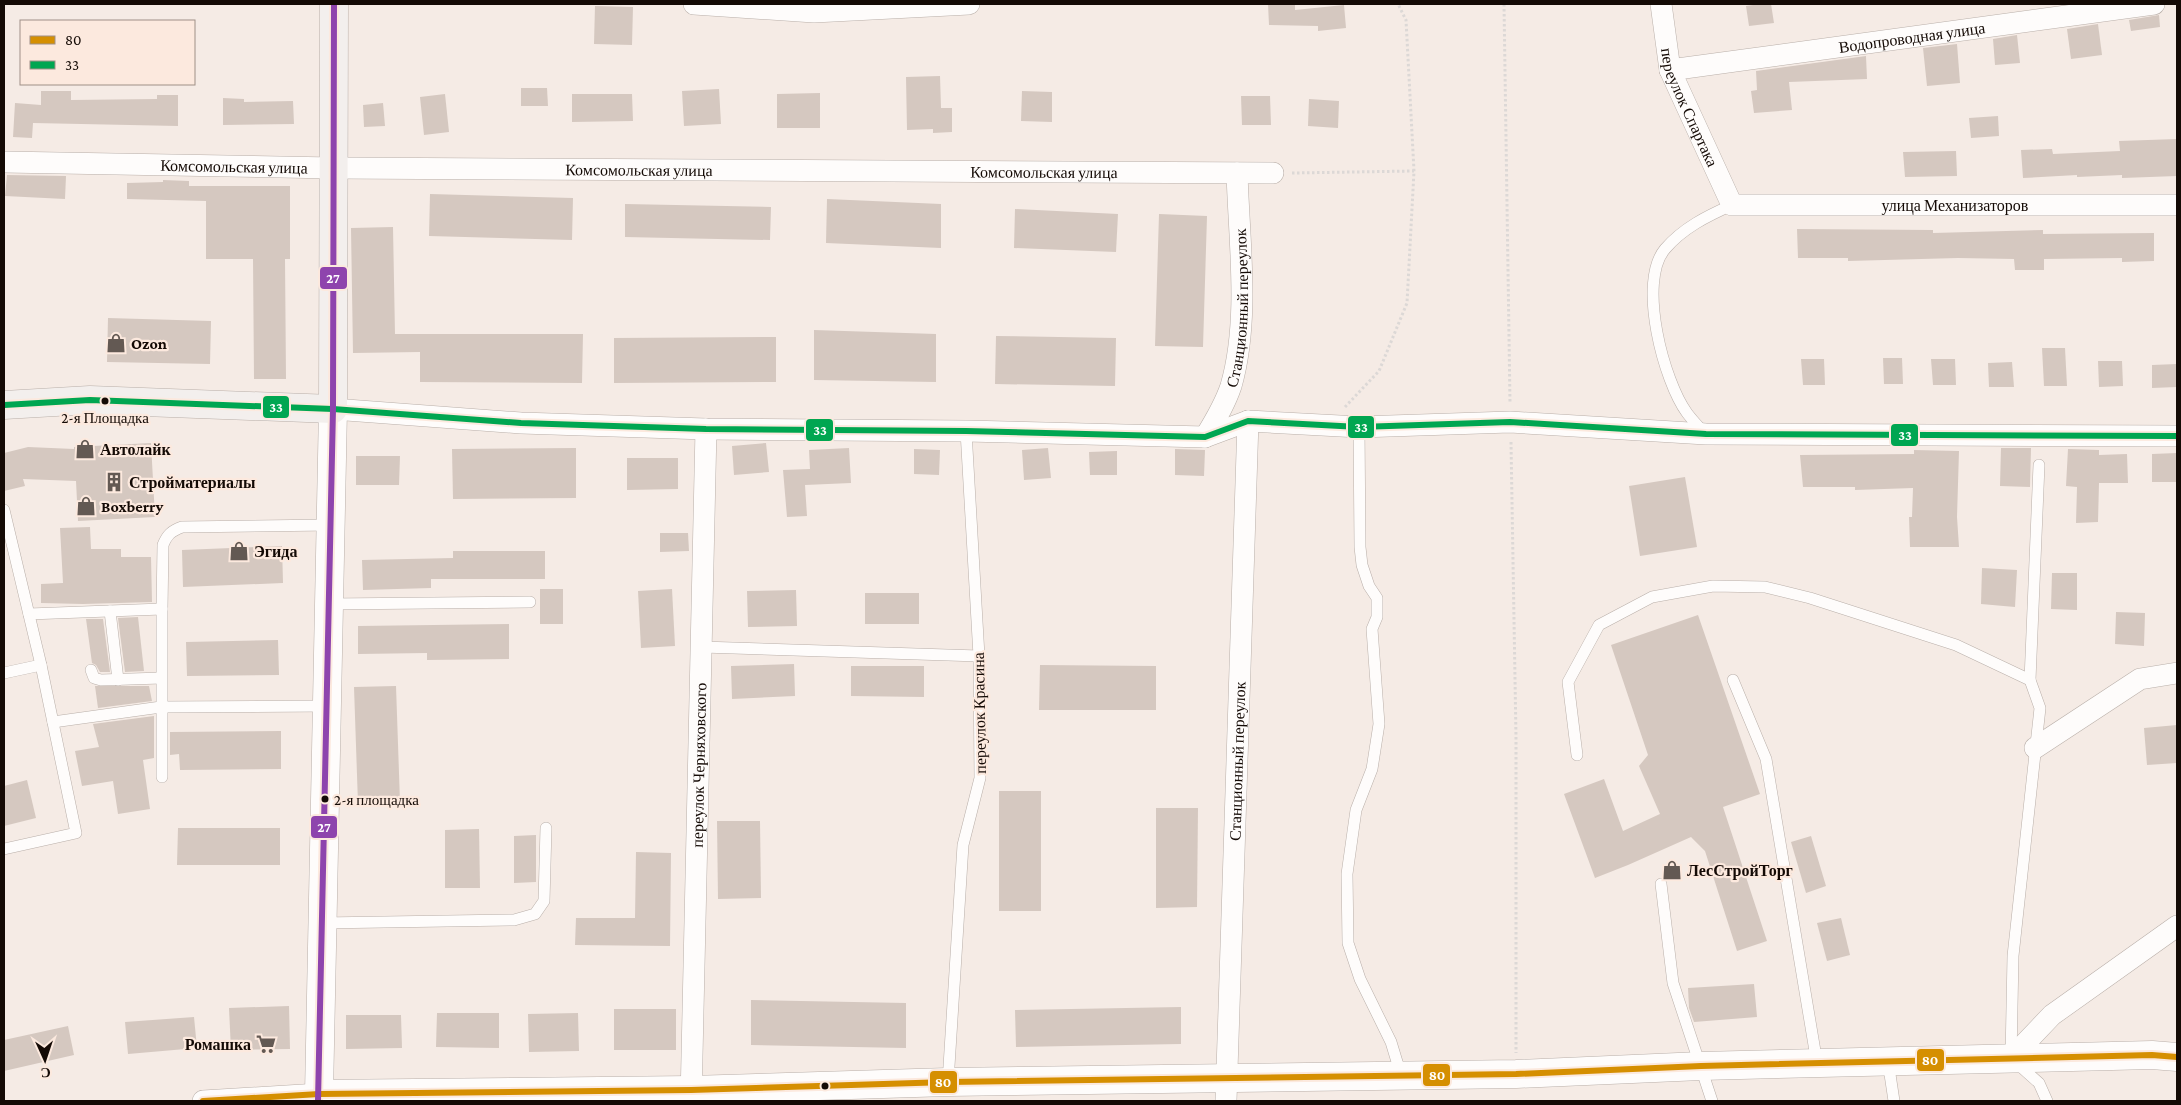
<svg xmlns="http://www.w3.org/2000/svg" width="2181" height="1105" font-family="'Crimson Pro',serif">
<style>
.building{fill:#d5c8c0}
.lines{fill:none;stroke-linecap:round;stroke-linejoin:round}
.service-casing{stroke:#b9afa9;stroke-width:12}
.minor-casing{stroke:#b9afa9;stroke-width:22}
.tertiary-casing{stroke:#b9afa9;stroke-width:29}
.secondary-casing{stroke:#b9afa9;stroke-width:29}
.path{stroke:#dcd8d6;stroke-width:3;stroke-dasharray:2.5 2.5;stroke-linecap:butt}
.service{stroke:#fefcfb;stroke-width:11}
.minor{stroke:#fefcfb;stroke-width:21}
.tertiary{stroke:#fefcfb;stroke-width:28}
.secondary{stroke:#f3efed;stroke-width:28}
.bus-1-casing{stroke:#fce9de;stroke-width:10}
.bus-2-casing{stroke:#fce9de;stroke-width:10}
.bus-3-casing{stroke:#fce9de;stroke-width:10}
.bus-1{stroke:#d58f01;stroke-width:6}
.bus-2{stroke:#00a651;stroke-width:6}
.bus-3{stroke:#8e44ad;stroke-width:6}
.bus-dot{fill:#140a05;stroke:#fce9de;stroke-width:2}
.labels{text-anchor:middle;stroke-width:4.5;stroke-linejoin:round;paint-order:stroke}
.bus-label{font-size:15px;fill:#140a05;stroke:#fce9de}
.street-label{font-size:16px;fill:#140a05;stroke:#fce9de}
.poi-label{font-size:16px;font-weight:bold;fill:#140a05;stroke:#fce9de;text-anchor:start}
.line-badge{stroke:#fce9de;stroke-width:2}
.badge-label{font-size:14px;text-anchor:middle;font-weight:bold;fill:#fff}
</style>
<rect width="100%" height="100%" fill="#f5ebe5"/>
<!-- building -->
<g class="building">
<path d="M1268,4h27v6l49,-5 2,23 -28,3v-5l-49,-1z"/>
<path d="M1760,4h11l3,19 -25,3 -3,-20z"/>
<path d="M595,6l38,1 -1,38 -38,-1z"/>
<path d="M2159,15l1,12 -29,4 -2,-11z"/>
<path d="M2098,24l4,31 -31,4 -4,-30z"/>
<path d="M2017,35l3,28 -25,2 -2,-26z"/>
<path d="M1957,44l3,39 -33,3 -4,-38z"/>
<path d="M1866,56l1,23 -78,3 3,28 -38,3 -3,-22 6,-1 -1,-19z"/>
<path d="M940,76l1,32h11v24l-19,1v-4l-26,1 -1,-53z"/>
<path d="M521,88h26l1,18h-27z"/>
<path d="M719,89l2,35 -37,2 -2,-35z"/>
<path d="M41,91h30v9l86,-1v-4h21v31l-145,-3 -1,15 -19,-1 2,-34 26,2z"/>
<path d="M1022,91l30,1v30l-31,-1z"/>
<path d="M820,93v35h-43v-34z"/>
<path d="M445,94l4,38 -25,3 -4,-38z"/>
<path d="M572,94h60l1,27 -61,1z"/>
<path d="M1241,96h29l1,29h-29z"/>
<path d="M223,98l21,1v3l49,-1 1,23 -71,1z"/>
<path d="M1309,99l30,2 -1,27 -30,-2z"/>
<path d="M383,103l2,23 -21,1 -1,-22z"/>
<path d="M1998,116l1,20 -28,2 -2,-20z"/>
<path d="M2177,139v37l-55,2v-3l-45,2v-2l-54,3 -2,-28 31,-1 1,5 67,-3 -1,-10z"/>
<path d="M1956,151l1,25 -52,1 -2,-25z"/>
<path d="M7,175l59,1 -1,23 -60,-3z"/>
<path d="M163,180l26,1v5h101v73h-5l1,120h-32l-1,-120h-47v-58l-79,-2v-16l36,-1z"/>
<path d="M430,194l143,4 -1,42 -143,-4z"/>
<path d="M827,199l114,5v44l-115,-5z"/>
<path d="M625,204l146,3 -1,33 -145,-3z"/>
<path d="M1015,209l103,5 -2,38 -102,-4z"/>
<path d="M1159,214l48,2 -4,131 -48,-1z"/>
<path d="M393,227l2,107h188l-1,49 -162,-1v-30l-67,1 -2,-125z"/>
<path d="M1797,229l136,1v3l110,-3v4l111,-1v28l-32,1v-4l-78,1v11h-29l-1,-11 -56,-1 -110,3v-3h-50z"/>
<path d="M108,318l103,3 -1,43 -103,-2z"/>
<path d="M814,330l122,4v48l-122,-2z"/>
<path d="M996,336l120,2 -1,48 -120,-2z"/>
<path d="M776,337v45l-162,1v-45z"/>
<path d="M2042,348h23l2,38h-23z"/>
<path d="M1883,358h19l1,26h-19z"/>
<path d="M1801,359h23l1,26h-22z"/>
<path d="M1931,359h24l1,26h-23z"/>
<path d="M2098,361h24l1,25 -24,1z"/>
<path d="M2012,362l2,25h-25l-1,-24z"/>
<path d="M2177,364v23l-25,1v-23z"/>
<path d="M151,443l4,74 -77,4 -2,-40 -53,-2 2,7 -21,5v-38l24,-6 46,2v-2z"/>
<path d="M766,443l3,29 -35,3 -2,-29z"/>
<path d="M576,448v50l-123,1 -1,-50z"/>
<path d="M849,448l2,35 -46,2 2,31 -20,1 -4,-47 27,-1 -1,-19z"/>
<path d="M1048,448l3,30 -27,2 -2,-30z"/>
<path d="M2001,448h30l-1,39 -30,-1z"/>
<path d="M914,449l26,1 -1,25 -25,-1z"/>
<path d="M1175,449l30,1 -1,26 -29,-1z"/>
<path d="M2068,449l31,1v5l28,-1 1,29h-29l-1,39 -22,1 1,-36 -11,-1z"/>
<path d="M1914,450l45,1 -2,66 2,30h-49l-1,-30h3l1,-29 -58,2v-3h-52l-3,-32 114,-1z"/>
<path d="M1117,451v24h-27l-1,-23z"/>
<path d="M2177,453v29h-25v-28z"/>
<path d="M356,456h44l-1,29h-43z"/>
<path d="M627,458h51v31l-51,1z"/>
<path d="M1685,477l12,70 -57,9 -11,-70z"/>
<path d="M90,527l1,22h30v8h30l1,45 -69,2 -42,-1v-19l22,-1 -3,-55z"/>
<path d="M660,533h28l1,18 -29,1z"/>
<path d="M282,546l1,37 -100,4 -1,-37z"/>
<path d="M453,551h92v28h-114v9l-68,2 -1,-30 91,-2z"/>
<path d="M1982,568l35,2 -2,37 -34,-3z"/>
<path d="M2052,573h25v37l-26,-1z"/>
<rect x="540" y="589" width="23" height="35"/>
<path d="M672,589l3,57 -34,2 -3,-57z"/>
<path d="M796,590l1,36 -49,1 -1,-36z"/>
<rect x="865" y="593" width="54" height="31"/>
<path d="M2116,612l29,1 -1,33 -29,-2z"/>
<path d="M1698,615l62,179 -37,13 44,134 -30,10 -32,-100 -14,-14 -63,28 -33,13 -31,-84 40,-15 19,52 37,-17 -21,-48 9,-11 -37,-110z"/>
<path d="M138,617l6,54 -19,1 -7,-54z"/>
<path d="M86,619h17l7,53h-10l-4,-7 -4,-2z"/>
<path d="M509,624v35l-82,1v-7l-69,1v-28z"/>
<path d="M278,640l1,35 -92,1 -1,-34z"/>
<path d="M794,664l1,32 -63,3 -1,-33z"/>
<path d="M1040,665l116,1v44h-117z"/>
<path d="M851,666h73v31l-73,-1z"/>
<path d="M95,686h54l3,15 -54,7z"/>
<path d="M396,686l4,116 -42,2 -4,-117z"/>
<path d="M154,716v42l-11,2 7,49 -32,5 -5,-33 -31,5 -7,-35 24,-4 -6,-23z"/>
<path d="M2177,725v38l-30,2 -3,-37z"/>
<path d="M281,731v38l-101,1 -1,-16 -9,1v-23z"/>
<path d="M27,780l9,38 -32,8v-40z"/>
<rect x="999" y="791" width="42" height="120"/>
<path d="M1156,808h42l-1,99 -41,1z"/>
<path d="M717,821h43l1,77 -43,1z"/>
<path d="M178,828h102v37h-103z"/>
<path d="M479,829l1,59h-35v-58z"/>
<path d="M536,835v47l-22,1v-47z"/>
<path d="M1811,836l15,50 -20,7 -15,-51z"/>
<path d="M636,852l35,1 -1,93 -95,-1 1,-27h59z"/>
<path d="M1841,918l9,37 -23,6 -10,-38z"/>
<path d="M1754,984l3,33 -63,5 -5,-14 -1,-20z"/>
<path d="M751,1000l155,3v45l-155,-3z"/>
<path d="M289,1006l1,43 -59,1 -2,-42z"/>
<path d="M1181,1007v37l-165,3 -1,-37z"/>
<rect x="614" y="1009" width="62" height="41"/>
<path d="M437,1013h62v35l-63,-1z"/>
<path d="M578,1013l1,38 -50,1 -1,-38z"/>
<path d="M346,1015h55l1,33 -56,1z"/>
<path d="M194,1017l3,31 -69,6 -3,-32z"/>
<path d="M68,1026l6,29 -70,16v-31z"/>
</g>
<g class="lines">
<defs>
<g id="service">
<path d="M1359,427l1,120 2,18 7,21 8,12v19l-5,12 7,95 -7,45 -16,41 -9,64 1,69 12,36 31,63 10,33"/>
<path d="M1705,434c-6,-7 -12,-13 -18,-21 -23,-31 -50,-131 -22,-164 18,-21 42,-33 67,-44"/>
<path d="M4,510l37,155 35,168 -72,16"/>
<path d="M329,604l201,-2"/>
<path d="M162,609l1,-64c4,-10 8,-14 19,-18l148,-2"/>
<path d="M110,611l8,69"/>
<path d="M29,614l133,-5v168"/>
<path d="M702,647l277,9"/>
<path d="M91,670l3,8 7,2 60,-2"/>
<path d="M4,673l37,-8"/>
<path d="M1733,680l33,79 51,304"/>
<path d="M2030,680l9,-215"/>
<path d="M53,722l108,-15 166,-1"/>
<path d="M1577,755l-9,-73 31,-57 53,-28 61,-11 52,1 45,11 146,47 74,35 10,28 -27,248 -2,102 28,25 8,18"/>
<path d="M1661,884l12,99 39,118"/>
<path d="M322,923l192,-3 21,-6 9,-13 2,-73"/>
<path d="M1888,1061l6,40"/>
<path d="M948,1082l15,-237 17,-67 -1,-122 -13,-225"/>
</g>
<g id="minor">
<path d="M694,4l120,8 155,-8"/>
<path id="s1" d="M1661,4l9,66 62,135h445"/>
<path id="s2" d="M1670,70l484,-66"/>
<path id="s3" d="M4,162l329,6 940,5"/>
<path d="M333,409l188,14 185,6 260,2 239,6 43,-16 111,6 151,-5 196,12 471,2"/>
<path id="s4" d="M1205,437c10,-16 20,-33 26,-51 19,-66 8,-145 6,-213"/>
<path d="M2035,748l105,-69 37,-6"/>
<path d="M2011,1058l41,-43 125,-89"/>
<path d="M203,1101l116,-7 -1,7"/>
<path id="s5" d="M691,1101l15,-672"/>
<path id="s6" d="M1226,1101l22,-680"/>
</g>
<path id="tertiary" d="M333,409l-14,685 372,-4 257,-8 568,-8 185,-8 451,-11 25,2"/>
<path id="secondary" d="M4,405l86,-5 243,9 1,-405"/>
</defs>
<!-- service casing -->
<use href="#service" class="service-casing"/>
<!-- minor casing -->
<use href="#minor" class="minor-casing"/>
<!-- tertiary casing -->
<use href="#tertiary" class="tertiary-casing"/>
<!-- secondary casing -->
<use href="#secondary" class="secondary-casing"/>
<!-- path -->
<g class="path">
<path d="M1504,4l6,399"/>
<path d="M1292,173l122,-2"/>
<path d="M1345,407l34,-36 28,-68 7,-132 -8,-151 -8,-16"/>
<path d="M1511,442l5,295v316"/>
</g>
<!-- service -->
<use href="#service" class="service"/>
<!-- minor -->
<use href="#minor" class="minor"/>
<!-- tertiary -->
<use href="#tertiary" class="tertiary"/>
<!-- secondary -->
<use href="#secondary" class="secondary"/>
<defs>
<path id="bus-1" d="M203,1101l116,-7 372,-4 257,-8 568,-8 185,-8 451,-11 25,2"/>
<path id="bus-2" d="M4,405l86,-5 243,9 188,14 185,6 260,2 239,6 43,-16 111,6 151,-5 196,12 471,2"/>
<path id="bus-3" d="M318,1101l15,-692 1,-405"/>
</defs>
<!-- bus-1 casing -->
<use href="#bus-1" class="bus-1-casing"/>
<!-- bus-2 casing -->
<use href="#bus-2" class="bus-2-casing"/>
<!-- bus-3 casing -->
<use href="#bus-3" class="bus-3-casing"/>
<!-- bus-1 -->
<use href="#bus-1" class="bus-1"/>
<!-- bus-2 -->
<use href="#bus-2" class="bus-2"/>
<!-- bus-3 -->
<use href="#bus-3" class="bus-3"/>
</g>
<!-- icons -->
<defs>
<symbol id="shop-bare" viewBox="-9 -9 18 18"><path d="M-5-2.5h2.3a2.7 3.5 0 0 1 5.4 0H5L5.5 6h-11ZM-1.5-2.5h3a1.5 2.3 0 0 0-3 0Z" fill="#635953" stroke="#fce9de" stroke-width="2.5" paint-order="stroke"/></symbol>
<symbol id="building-bare" viewBox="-9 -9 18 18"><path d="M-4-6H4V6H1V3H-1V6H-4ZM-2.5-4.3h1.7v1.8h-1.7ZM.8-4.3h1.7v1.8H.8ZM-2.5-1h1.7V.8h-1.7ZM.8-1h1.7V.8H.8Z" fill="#635953" stroke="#fce9de" stroke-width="2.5" paint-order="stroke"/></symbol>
<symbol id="supermarket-bare" viewBox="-9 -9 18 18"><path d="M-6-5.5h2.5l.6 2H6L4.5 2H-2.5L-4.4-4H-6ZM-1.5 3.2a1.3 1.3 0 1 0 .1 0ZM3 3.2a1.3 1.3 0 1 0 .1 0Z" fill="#635953" stroke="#fce9de" stroke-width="2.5" paint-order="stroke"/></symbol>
</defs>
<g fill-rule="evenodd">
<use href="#shop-bare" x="102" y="329" width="28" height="28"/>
<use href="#shop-bare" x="71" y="435" width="28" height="28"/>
<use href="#building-bare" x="100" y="468" width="28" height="28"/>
<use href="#shop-bare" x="72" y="492" width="28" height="28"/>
<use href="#shop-bare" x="225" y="537" width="28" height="28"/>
<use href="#shop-bare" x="1658" y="856" width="28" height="28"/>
<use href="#supermarket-bare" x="252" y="1030" width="28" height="28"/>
</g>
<!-- markers -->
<g class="bus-dot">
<circle cx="105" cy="401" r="4.5"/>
<circle cx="325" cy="799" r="4.5"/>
<circle cx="825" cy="1086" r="4.5"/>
</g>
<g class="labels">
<!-- bus labels -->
<g class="bus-label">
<text x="105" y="423">2-я Площадка</text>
<text x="334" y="805" text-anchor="start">2-я площадка</text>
</g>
<!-- street labels -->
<g class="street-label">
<text dy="6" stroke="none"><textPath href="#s2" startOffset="244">Водопроводная улица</textPath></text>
<text dy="6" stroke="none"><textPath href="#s1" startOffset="108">переулок Спартака</textPath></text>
<text dy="6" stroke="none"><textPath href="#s3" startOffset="230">Комсомольская улица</textPath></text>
<text dy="6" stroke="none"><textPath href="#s3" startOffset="635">Комсомольская улица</textPath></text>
<text dy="6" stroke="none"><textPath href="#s3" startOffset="1040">Комсомольская улица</textPath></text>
<text dy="6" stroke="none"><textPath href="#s1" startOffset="438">улица Механизаторов</textPath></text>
<text dy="6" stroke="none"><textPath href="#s4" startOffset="136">Станционный переулок</textPath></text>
<text transform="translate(979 713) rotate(-91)" y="6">переулок Красина</text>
<text dy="6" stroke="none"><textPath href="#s6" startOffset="340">Станционный переулок</textPath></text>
<text dy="6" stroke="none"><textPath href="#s5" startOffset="336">переулок Черняховского</textPath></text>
</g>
<!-- poi labels -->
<g class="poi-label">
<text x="131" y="349">Ozon</text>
<text x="100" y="455">Автолайк</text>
<text x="129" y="488">Стройматериалы</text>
<text x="101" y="512">Boxberry</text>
<text x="254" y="557">Эгида</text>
<text x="1687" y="876">ЛесСтройТорг</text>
<text x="251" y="1050" text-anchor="end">Ромашка</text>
</g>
</g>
<g class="line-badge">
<rect x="319" y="266" width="29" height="24" rx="5" fill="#8e44ad"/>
<rect x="262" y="395" width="28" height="24" rx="5" fill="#00a651"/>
<rect x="1347" y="415" width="28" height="24" rx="5" fill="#00a651"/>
<rect x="805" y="418" width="29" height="24" rx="5" fill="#00a651"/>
<rect x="1890" y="423" width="29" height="24" rx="5" fill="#00a651"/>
<rect x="310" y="815" width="28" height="24" rx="5" fill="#8e44ad"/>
<rect x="1916" y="1048" width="29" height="24" rx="5" fill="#d58f01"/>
<rect x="1422" y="1063" width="29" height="24" rx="5" fill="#d58f01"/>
<rect x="929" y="1070" width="29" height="24" rx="5" fill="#d58f01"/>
</g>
<g class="badge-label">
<text x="333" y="283">27</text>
<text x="276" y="412">33</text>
<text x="1361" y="432">33</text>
<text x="820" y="435">33</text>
<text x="1905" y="440">33</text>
<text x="324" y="832">27</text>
<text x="1930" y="1065">80</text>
<text x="1437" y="1080">80</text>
<text x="943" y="1087">80</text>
</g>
<!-- border -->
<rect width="2181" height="1105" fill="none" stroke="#140a05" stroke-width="10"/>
<!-- legend -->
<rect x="20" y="20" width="175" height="65" fill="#fce9de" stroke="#9f9087"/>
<rect x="30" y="36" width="25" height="8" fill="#d58f01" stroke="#9f9087"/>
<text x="65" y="45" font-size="15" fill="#140a05">80</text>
<rect x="30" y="61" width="25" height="8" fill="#00a651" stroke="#9f9087"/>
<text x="65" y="70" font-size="15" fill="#140a05">33</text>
<!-- north arrow -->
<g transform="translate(45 1060) rotate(177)" stroke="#fce9de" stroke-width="4" paint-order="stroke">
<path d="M0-4L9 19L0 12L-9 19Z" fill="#140a05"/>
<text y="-8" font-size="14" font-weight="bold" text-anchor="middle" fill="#140a05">С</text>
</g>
</svg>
